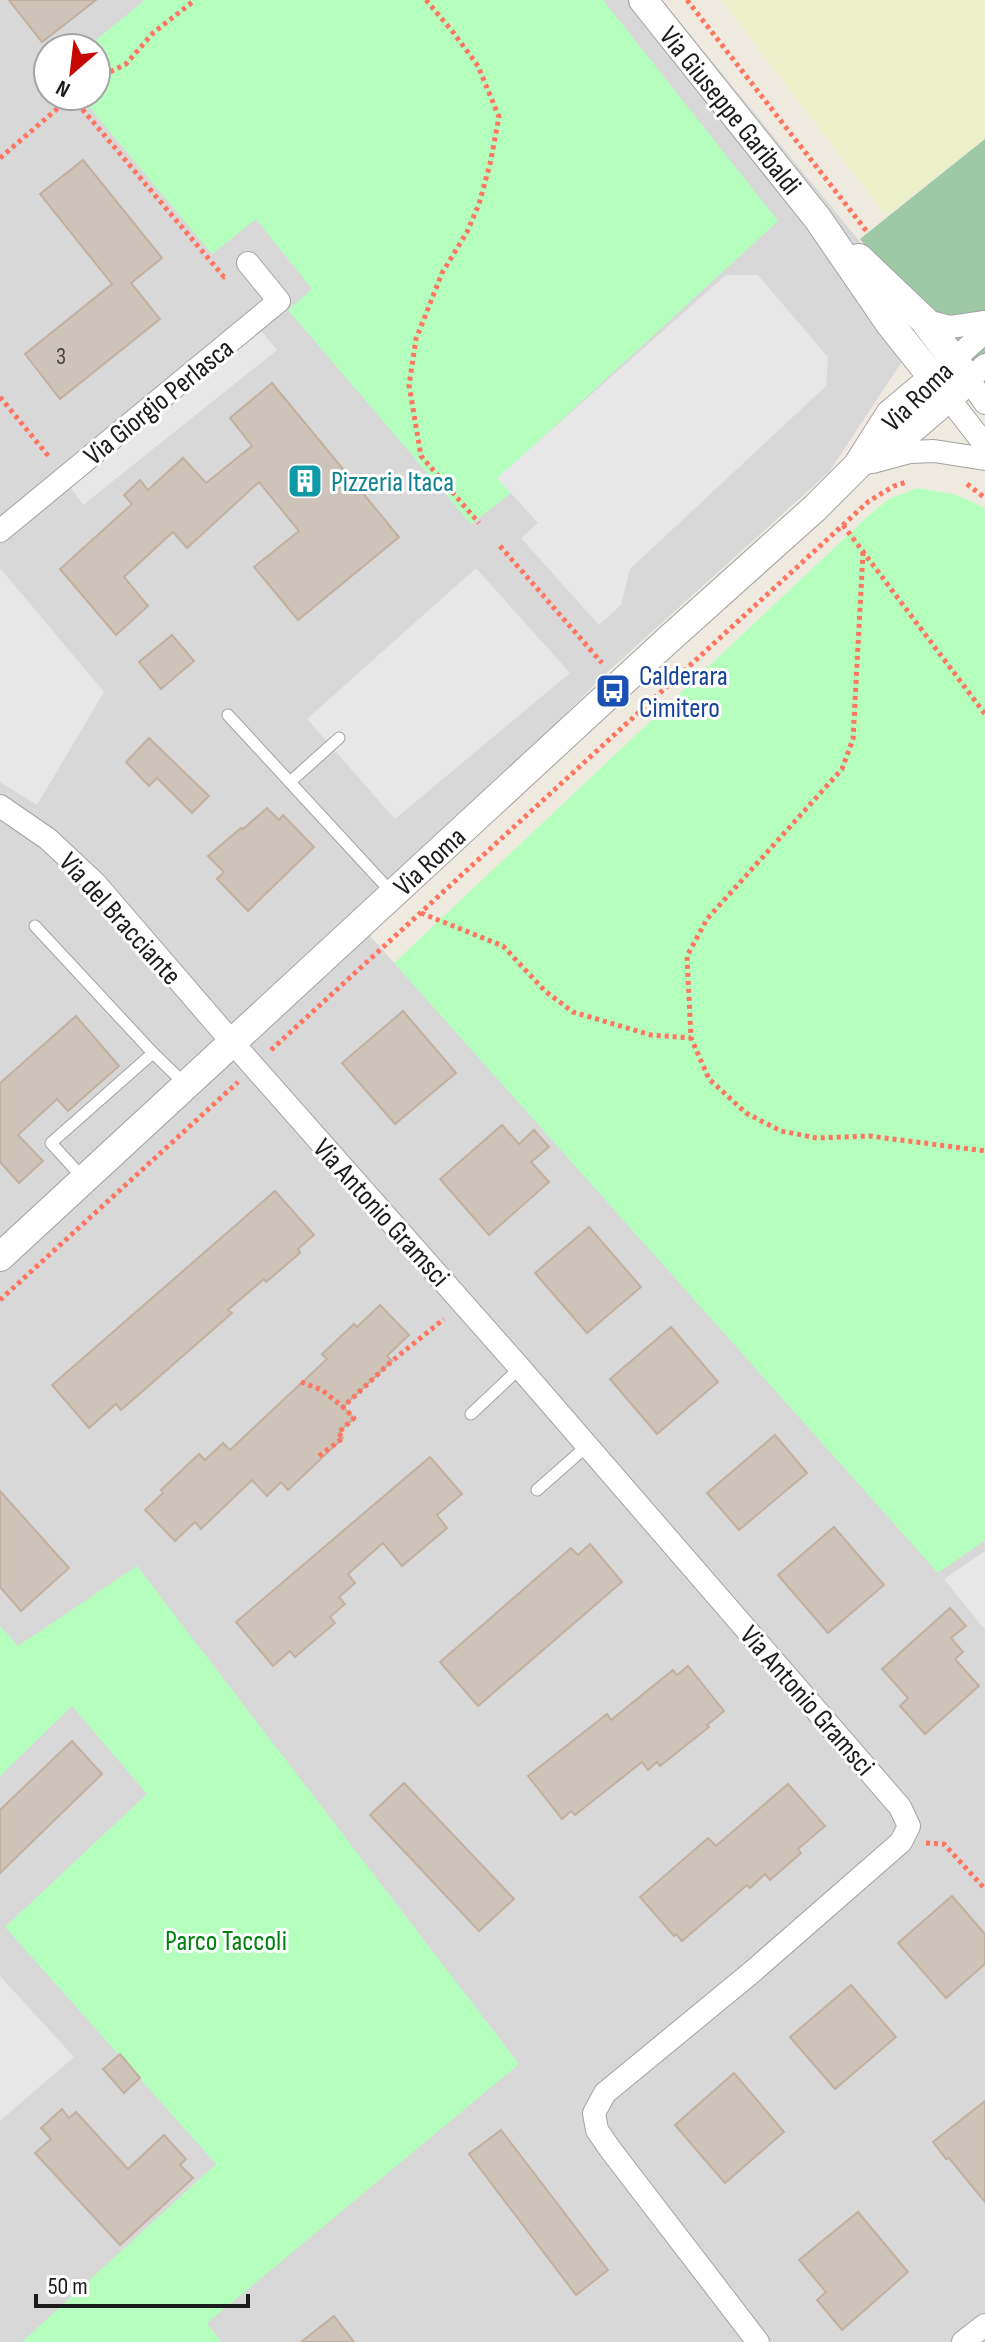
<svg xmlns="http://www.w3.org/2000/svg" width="985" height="2342" font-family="'Sofia Sans Condensed',sans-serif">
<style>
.residential{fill:#d9d8d8;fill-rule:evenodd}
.farmland{fill:#ebf0c8}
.cemetery{fill:#9ec9a6}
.park{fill:#b5ffbe}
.parking{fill:#e7e7e7}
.building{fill:#cec3b8;stroke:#c1b0a0;stroke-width:2}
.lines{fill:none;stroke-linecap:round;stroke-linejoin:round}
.service-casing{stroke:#a2a2a2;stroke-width:13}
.minor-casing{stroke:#a2a2a2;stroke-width:24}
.tertiary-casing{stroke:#a2a2a2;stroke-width:30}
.path{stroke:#ff755f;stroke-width:5;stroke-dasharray:4 4;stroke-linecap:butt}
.service{stroke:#fff;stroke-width:11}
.minor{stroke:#fff;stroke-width:22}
.tertiary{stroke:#fff;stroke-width:28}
.labels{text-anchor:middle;stroke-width:6;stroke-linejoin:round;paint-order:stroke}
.number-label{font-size:24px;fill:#484542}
.street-label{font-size:28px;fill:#1b1b1b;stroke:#fff}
.culture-label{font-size:28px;fill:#0d838f;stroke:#fff;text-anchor:start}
.transit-label{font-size:28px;fill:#164399;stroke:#fff;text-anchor:start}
.park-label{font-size:28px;fill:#00820f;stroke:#fff}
</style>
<rect width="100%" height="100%" fill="#eeeadf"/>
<!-- residential -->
<path class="residential" d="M0,0h662l262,320 -23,43 -72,109 -225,203 -245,249 445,491 134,157 47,-32v802h-985zM48,48h48v48h-48z"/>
<!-- farmland -->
<path class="farmland" d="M721,0h264v139l-99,77z"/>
<!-- cemetery -->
<path class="cemetery" d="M985,139v264l-61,-83 -64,-81z"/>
<!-- park -->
<g class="park">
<path d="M145,0h458l175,221 -280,257 13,15 -40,31 -183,-214 24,-21 -56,-70 -44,35 -132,-158h16v-48h-10z"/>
<path d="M917,488l36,6 29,12 3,4v1030l-47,33 -544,-610 474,-447 21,-17z"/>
<path d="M137,1566l382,498 -312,259 14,19h-199l194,-178 -211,-237 142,-133 -75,-88 -72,70v-150l18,20z"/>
</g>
<!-- parking -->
<g class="parking">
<path d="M726,275h32l70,82 -2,29 -196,183 -9,36 -22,20 -78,-87 17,-15 -41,-45z"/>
<path d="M261,331l16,19 -194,155 -14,-20z"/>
<path d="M0,568l104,124 -67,113 -37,-23z"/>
<path d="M476,568l94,105 -175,146 -88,-100z"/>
<path d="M985,1551v79l-41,-51z"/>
<path d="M0,1976l74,81 -74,64z"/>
</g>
<!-- building -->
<g class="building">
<path d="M9,0h87l-54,42z"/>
<path d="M83,160l79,98 -31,25 29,36 -100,80 -35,-45 87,-70 -72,-90z"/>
<path d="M272,383l127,154 -101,83 -44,-53 45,-36 -40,-49 -72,66 -14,-16 -49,45 24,29 -32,29 -56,-66 72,-65 -8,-9 16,-15 8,10 35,-32 23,25 46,-37 -22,-28z"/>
<path d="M172,635l22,26 -33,28 -22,-27z"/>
<path d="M149,738l60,58 -17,17 -35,-35 -8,8 -23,-24z"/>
<path d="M267,808l12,12 4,-5 31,32 -66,64 -31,-32 7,-7 -16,-16 33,-28 2,1z"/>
<path d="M403,1011l53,62 -61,51 -53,-61z"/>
<path d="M76,1016l43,50 -51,45 -11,-12 -39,36 25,26 -24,22 -19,-21v-79z"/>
<path d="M502,1125l17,19 15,-14 15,17 -18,15 18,20 -60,53 -49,-56z"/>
<path d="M275,1191l39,44 -16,14 2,4 -34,29 -2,-3 -36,31 4,3 -111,97 -5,-6 -27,24 -37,-43z"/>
<path d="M589,1227l52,60 -54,46 -52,-60z"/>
<path d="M380,1305l29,30 -22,21 5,5 -49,46 11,11 -16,15 5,5 -55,52 -7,-8 -14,14 -15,-16 -51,49 -6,-7 -20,19 -30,-31 18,-17 -2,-3 38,-36 6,6 18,-17 7,7 97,-91 -5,-5 32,-30 3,3z"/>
<path d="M671,1327l47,55 -61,52 -47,-55z"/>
<path d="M775,1435l32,38 -68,57 -32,-37z"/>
<path d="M430,1457l32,37 -25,21 10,13 -45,38 -19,-23 -35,31 7,9 -16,14 6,7 -15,13 5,6 -40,34 -5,-6 -17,15 -37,-44z"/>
<path d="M0,1491l69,77 -48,43 -21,-24z"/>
<path d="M834,1527l50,58 -56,48 -50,-58z"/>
<path d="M590,1544l32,38 -144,124 -38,-44 131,-114 7,7z"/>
<path d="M950,1608l16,18 -15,12 12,14 -8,7 24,27 -54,48 -25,-28 8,-8 -26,-29z"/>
<path d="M688,1666l36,45 -17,14 2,2 -49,39 -3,-4 -9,8 -6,-8 -67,53 -4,-4 -9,8 -34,-43 79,-62 4,6 62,-50 4,5z"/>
<path d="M72,1741l30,33 -102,99v-63z"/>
<path d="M404,1783l110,116 -35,32 -109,-116z"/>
<path d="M788,1784l37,42 -27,23 3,4 -31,27 -5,-6 -15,14 -3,-3 -65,56 -6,-7 -2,2 -34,-39 68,-59 8,8z"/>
<path d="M952,1896l33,38v30l-39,34 -48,-55z"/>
<path d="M851,1985l45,52 -61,52 -45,-52z"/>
<path d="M120,2054l20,24 -16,15 -21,-24z"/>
<path d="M734,2073l50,59 -59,51 -50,-58z"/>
<path d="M985,2101v101l-36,-44 -3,1 -13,-17z"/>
<path d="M62,2109l7,9 7,-6 52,57 36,-34 22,24 -6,6 13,13 -73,67 -85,-92 16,-14 -10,-11z"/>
<path d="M501,2130l107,140 -32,25 -107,-141z"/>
<path d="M858,2212l50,60 -66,58 -25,-30 9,-8 -27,-32z"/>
<path d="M334,2316l20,26h-53z"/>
</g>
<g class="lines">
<defs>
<g id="service">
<path d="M228,715l165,179"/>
<path d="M290,782l49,-44"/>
<path d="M35,926l118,127 -102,90 32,35"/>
<path d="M153,1053l33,32"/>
<path d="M471,1414l49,-46"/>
<path d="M537,1490l50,-44"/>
</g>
<g id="minor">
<path d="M924,320l26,7 35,-5"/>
<path d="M985,332l-52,46 52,67"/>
<path d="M985,365l-16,15 16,23"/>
<path d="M873,462l37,-10 24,-1 51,8"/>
<path d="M0,531l279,-230 -31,-38"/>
<path d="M0,806l48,33 47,44 137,159 288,326 380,439 9,19 -8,16 -149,130 -147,121 -11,20 3,17 13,19 148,193"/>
<path d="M963,2342l22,-17"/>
</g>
<g id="tertiary">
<path d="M859,258l65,62 45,60 -69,59 -36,22"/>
<path id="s1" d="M0,1257l669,-618 146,-131 42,-42 33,-52 43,-36 -43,-54 -72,-105 -175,-219"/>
</g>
</defs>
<!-- service casing -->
<use href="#service" class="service-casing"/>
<!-- minor casing -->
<use href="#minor" class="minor-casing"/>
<!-- tertiary casing -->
<use href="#tertiary" class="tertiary-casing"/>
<!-- path -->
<g class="path">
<path d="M426,0l27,32 25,34 21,51 -9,47 -11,40 -12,28 -25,41 -26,66 -7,46 12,71 58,67"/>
<path d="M687,0l181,233"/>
<path d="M96,79l30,-15 27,-31 42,-33"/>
<path d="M72,97l152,180 3,-2"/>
<path d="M0,158l72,-62"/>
<path d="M0,397l50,61"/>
<path d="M967,484l18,14"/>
<path d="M843,525l142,189"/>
<path d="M500,546l102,117"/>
<path d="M863,552l-10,187 -11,30 -135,150 -20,37 4,82 18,41 37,34 35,18 36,7 53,-2 115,15"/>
<path d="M421,913l82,33 42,45 28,21 78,23 40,3"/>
<path d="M271,1050l598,-549 25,-15 12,-4"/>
<path d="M0,1300l238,-218"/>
<path d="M301,1382l21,8 21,17"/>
<path d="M319,1456l24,-18 -5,-5 16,-15 -11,-11 49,-46 52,-42"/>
<path d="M926,1843l18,1 41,45"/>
</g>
<!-- service -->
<use href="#service" class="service"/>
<!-- minor -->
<use href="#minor" class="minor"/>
<!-- tertiary -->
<use href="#tertiary" class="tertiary"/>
</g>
<!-- icons -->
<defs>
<symbol id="building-square" viewBox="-11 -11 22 22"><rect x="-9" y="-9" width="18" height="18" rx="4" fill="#0f9aa8" stroke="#fff"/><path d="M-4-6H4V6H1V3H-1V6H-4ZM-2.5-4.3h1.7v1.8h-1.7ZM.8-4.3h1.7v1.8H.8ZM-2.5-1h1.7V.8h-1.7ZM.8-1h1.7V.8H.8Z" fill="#fff"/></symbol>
<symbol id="bus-square" viewBox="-11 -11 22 22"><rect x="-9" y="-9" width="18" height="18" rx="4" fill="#1a4fb4" stroke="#fff"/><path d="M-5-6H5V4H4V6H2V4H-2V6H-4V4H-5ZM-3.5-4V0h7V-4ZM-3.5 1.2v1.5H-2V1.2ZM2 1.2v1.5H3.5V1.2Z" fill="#fff"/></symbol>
</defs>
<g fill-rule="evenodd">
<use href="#building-square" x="285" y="461" width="40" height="40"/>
<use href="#bus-square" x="593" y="671" width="40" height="40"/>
</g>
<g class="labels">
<!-- number labels -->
<g class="number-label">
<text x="61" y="364">3</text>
</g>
<!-- street labels -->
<g class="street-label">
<text transform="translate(731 110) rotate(51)" y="10">Via Giuseppe Garibaldi</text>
<text transform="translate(917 396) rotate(-44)" y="10">Via Roma</text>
<text transform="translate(158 401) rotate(-39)" y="10">Via Giorgio Perlasca</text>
<text dy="10" stroke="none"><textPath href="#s1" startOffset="584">Via Roma</textPath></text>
<text transform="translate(121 918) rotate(48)" y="10">Via del Bracciante</text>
<text transform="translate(382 1212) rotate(48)" y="10">Via Antonio Gramsci</text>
<text transform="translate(808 1700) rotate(49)" y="10">Via Antonio Gramsci</text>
</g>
<!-- culture labels -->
<g class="culture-label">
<text x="331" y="491">Pizzeria Itaca</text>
</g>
<!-- transit labels -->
<g class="transit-label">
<text x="639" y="685">Calderara<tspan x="639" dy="32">Cimitero</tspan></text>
</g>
<!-- park labels -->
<g class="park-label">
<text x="226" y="1950">Parco Taccoli</text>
</g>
</g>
<!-- north arrow -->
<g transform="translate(72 72) rotate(208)"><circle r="38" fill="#ffffff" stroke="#a4a4a4" stroke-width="2"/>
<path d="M0-6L14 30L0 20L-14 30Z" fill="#c60600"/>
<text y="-12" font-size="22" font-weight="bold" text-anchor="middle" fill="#1b1b1b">N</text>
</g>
<!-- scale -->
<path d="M36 2294v12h212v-12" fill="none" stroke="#1b1b1b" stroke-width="4"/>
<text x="48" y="2294" font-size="24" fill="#1b1b1b" stroke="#ffffff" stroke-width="6" paint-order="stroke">50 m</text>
</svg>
